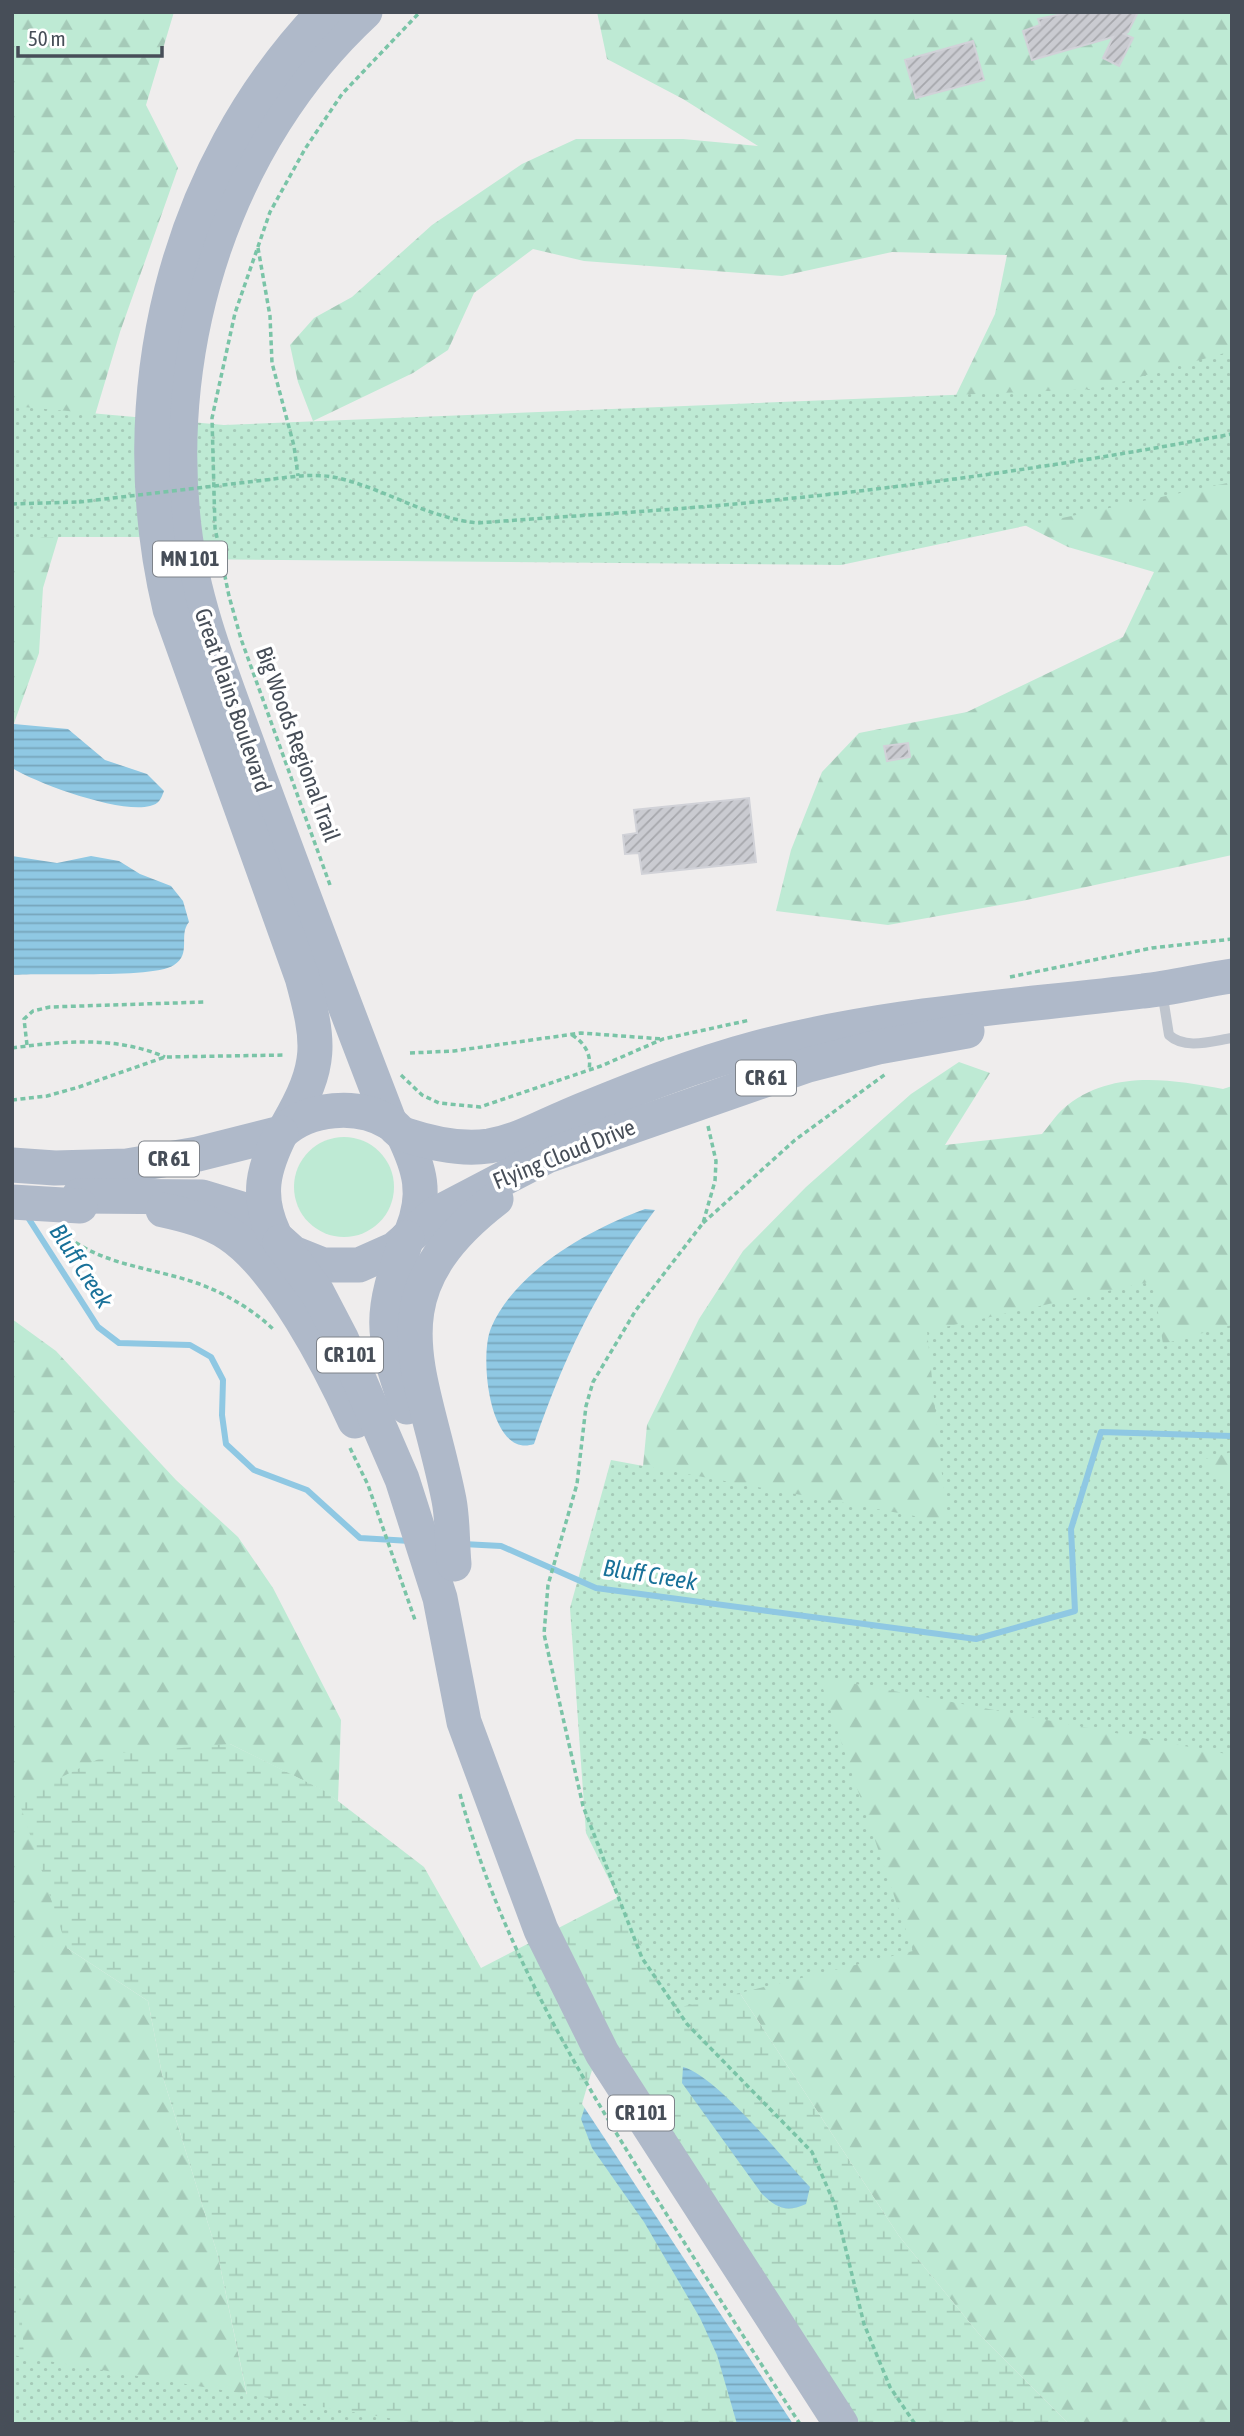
<svg xmlns="http://www.w3.org/2000/svg" width="1244" height="2436" font-family="'Asap Condensed',sans-serif">
<style>
.grass{fill:#beead4}
.forest{fill:url(#forest-firs)}
.wetland{fill:url(#wetland-marsh)}
.park{fill:url(#park-dots)}
.water{fill:url(#water-rules)}
.pier{fill:#efeded}
.lines{fill:none;stroke-linecap:round;stroke-linejoin:round}
.stream{stroke:#8fc8e3;stroke-width:6}
.building{fill:url(#building-hatch);stroke:#d1d2d8;stroke-width:2}
.path{stroke:#7ac4a7;stroke-width:3.5;stroke-dasharray:5 3.5;stroke-linecap:butt}
.lane{stroke:#bfc5ce;stroke-width:10}
.primary{stroke:#afb9c9;stroke-width:35}
.path-bridge{stroke:#7ac4a7;stroke-width:3.5;stroke-dasharray:5 3.5;stroke-linecap:butt}
.primary-bridge{stroke:#afb9c9;stroke-width:35}
.labels{text-anchor:middle;stroke-width:7;stroke-linejoin:round;paint-order:stroke}
.shield{fill:#fff;stroke:#7e838a;stroke-width:2}
.shield-label{font-size:21px;font-weight:bold;fill:#474e58}
.street-label{font-size:23px;fill:#474e58;stroke:#fff}
.water-label{font-size:24px;font-style:italic;fill:#197199;stroke:#fff}
</style>
<defs>
<pattern id="forest-firs" width="22" height="20" patternUnits="userSpaceOnUse" patternTransform="scale(1.75)"><rect width="22" height="20" fill="#beead4"/><path d="M5 1l3.5 6h-7zM16 11l3.5 6h-7z" fill="#a5cab8"/></pattern>
<pattern id="wetland-marsh" width="20" height="14" patternUnits="userSpaceOnUse" patternTransform="scale(1.75)"><rect width="20" height="14" fill="#beead4"/><path d="M1 5h8M5 5V1M11 12h8M15 12V8" fill="none" stroke="#a5cab8"/></pattern>
<pattern id="park-dots" width="8" height="8" patternUnits="userSpaceOnUse" patternTransform="scale(1.75)"><rect width="8" height="8" fill="#beead4"/><path d="M2 2h.1M6 6h.1" fill="none" stroke="#a5cab8" stroke-width="1.8" stroke-linecap="round"/></pattern>
<pattern id="water-rules" width="6" height="5" patternUnits="userSpaceOnUse" patternTransform="scale(1.75)"><rect width="6" height="5" fill="#8fc8e3"/><path d="M0 2.5h6" fill="none" stroke="#77a5bb"/></pattern>
<pattern id="building-hatch" width="6" height="6" patternUnits="userSpaceOnUse" patternTransform="scale(1.75)"><rect width="6" height="6" fill="#cacbd1"/><path d="M-1 1l2-2M0 6l6-6M5 7l2-2" fill="none" stroke="#a6a7ac"/></pattern>
</defs>
<rect width="100%" height="100%" fill="#efeded"/>
<!-- grass -->
<circle class="grass" cx="344" cy="1187" r="50"/>
<!-- forest -->
<g class="forest">
<path d="M12,12h162l-28,93 32,63 -58,164 -77,256 -4,65 -27,76z"/>
<path d="M597,12h635v843l-210,46 -134,24 -112,-14 15,-61 31,-78 37,-39 108,-21 156,-75 31,-65 -86,-25 -85,-43 -27,-109 39,-81 12,-59 -115,-3 -110,24 -198,-15 -51,-12 -59,44 -26,57 -35,23 -100,48 -15,-39 -8,-37 24,-27 38,-21 80,-72 90,-61 54,-25h107l75,7 -75,-47 -76,-40z"/>
<path d="M959,1062l31,11 -45,72 97,-11c7,-8 13,-18 21,-25 46,-40 106,-30 160,-20l9,-3v1336l-4,2h-159l-90,-90 -80,-98 -194,-296 -80,-288 22,-227 52,-106 44,-68 63,-64 105,-93z"/>
<path d="M12,1319l44,32 120,129 62,57 35,51 68,132 -3,81 -14,-10 -94,-47 -163,204 81,53 14,73 56,182 29,140v28h-235l7,-151 -7,-7z"/>
</g>
<!-- wetland -->
<g class="wetland">
<path d="M230,1744l95,47 99,76 57,101 155,-80 69,52 194,296 80,98 90,90h-822v-29l-29,-139 -56,-182 -14,-73 -81,-53 -49,-150 91,-44z"/>
<path d="M12,2266l7,7 5,84 -12,28z"/>
</g>
<!-- park -->
<g class="park">
<path d="M1232,351v131l-391,83 -662,-6 7,-22h-174v-131l212,19 872,-36z"/>
<path d="M1153,1281l10,63 69,-19v127l-31,8 31,32v263l-413,-78 94,274 -240,58 -87,-176 -16,-225 41,-148 336,62 -20,-191z"/>
<path d="M12,2355l412,69h-412z"/>
</g>
<!-- water -->
<g class="water">
<path d="M14,724l54,5 37,31 42,14 17,17c-3,8 -5,13 -14,15 -29,8 -112,-22 -138,-38z"/>
<path d="M12,856l45,7 34,-7 28,5 21,13 31,12 12,15 6,21c-11,13 3,32 -15,43 -20,14 -130,7 -162,10z"/>
<path d="M645,1209l10,1c-56,75 -91,146 -121,234 -45,15 -55,-88 -43,-116 24,-57 99,-99 154,-119z"/>
<path d="M683,2067c34,9 99,91 127,120l-4,17c-20,9 -29,4 -44,-10l-80,-111z"/>
<path d="M596,2072l254,352h-113l-20,-69 -17,-37 -56,-96 -52,-74 -11,-29z"/>
</g>
<!-- pier -->
<path class="pier" d="M592,2070l261,354h-60l-211,-320z"/>
<g class="lines">
<!-- stream -->
<g class="stream">
<path d="M27,1216l71,111 21,16 71,2 21,12 12,23 -1,35 4,29 28,26 53,20 53,48 50,3"/>
<path d="M463,1544l38,2 95,42 380,51 99,-28 -4,-82 30,-97 131,4"/>
</g>
</g>
<!-- building -->
<g class="building">
<path d="M1072,12h66l-10,20 -4,2 9,4 -14,28 -16,-8 10,-21 -81,23 -9,-29 17,-6 -2,-6z"/>
<path d="M973,41l11,39 -68,18 -11,-38z"/>
<path d="M908,743l2,14 -23,4 -3,-15z"/>
<path d="M749,798l7,64 -114,12 -3,-21 -14,1 -2,-19 14,-2 -3,-23z"/>
</g>
<g class="lines">
<!-- path -->
<g class="path">
<path d="M258,248l12,68 2,47 22,83 4,30"/>
<path d="M265,480c26,-3 52,-8 77,-1 47,12 86,39 136,44 102,-8 205,-13 307,-24 149,-15 299,-37 447,-65"/>
<path d="M12,504l67,-2"/>
<path d="M330,885l-89,-246 -12,-43 -14,-68 -3,-110 23,-105 35,-101 35,-63 37,-55 78,-82"/>
<path d="M1010,977l142,-29 80,-9"/>
<path d="M572,1035c12,7 20,20 17,34"/>
<path d="M27,1045l-3,-26 9,-8 17,-4 155,-5"/>
<path d="M12,1048c52,-7 104,-12 153,9"/>
<path d="M410,1053l44,-2 127,-18 81,6"/>
<path d="M401,1075l21,20 17,8 41,4 121,-41 62,-27 87,-19"/>
<path d="M12,1100l35,-4 32,-9 86,-30 120,-2"/>
<path d="M708,1126l8,35 -1,20 -12,42 -67,87 -43,72 -7,24 -9,78 -29,101 -4,49 39,172 59,152 45,66 125,128 23,53 29,119 26,63 25,37"/>
<path d="M703,1223l92,-83 92,-67"/>
<path d="M62,1232c40,36 97,35 145,55 23,9 50,26 67,43"/>
<path d="M350,1448l18,37 47,135"/>
<path d="M460,1794c39,148 117,277 197,405 47,75 94,150 143,225"/>
</g>
<!-- lane -->
<path class="lane" d="M1162,991l7,44c16,15 43,6 63,3"/>
<!-- primary -->
<g class="primary">
<path d="M365,12c-139,129 -203,329 -181,515 9,79 41,155 68,230 45,123 91,244 138,366"/>
<path d="M287,1126c36,-62 33,-83 15,-149l-132,-368c-50,-211 3,-439 154,-597"/>
<path d="M403,1134c17,35 24,60 9,97"/>
<path d="M12,1165l43,3 72,-2 71,-12 83,-21c27,-26 77,-30 109,-10 6,4 9,10 16,12 27,9 56,15 83,11 29,-5 53,-19 79,-30 61,-25 125,-51 189,-68 127,-34 256,-41 386,-57 30,-3 59,-11 89,-15"/>
<path d="M79,1196l123,1 43,13 48,43 30,12h36l36,-16 39,-34 113,-59 261,-91 70,-18 89,-16"/>
<path d="M163,1210c23,5 46,11 66,24 50,33 101,132 126,187"/>
<path d="M274,1234c-18,-38 -11,-65 7,-101"/>
<path d="M280,1242l37,50 24,46 61,141 38,119 24,124 77,208 61,123 239,371"/>
<path d="M407,1407c-27,-78 -27,-91 0,-169"/>
<path d="M454,1564c-2,-21 -1,-43 -5,-64 -26,-131 -80,-203 47,-301"/>
</g>
<!-- path-bridge -->
<path class="path-bridge" d="M79,502l186,-22"/>
<!-- primary-bridge -->
<path class="primary-bridge" d="M12,1202l68,4"/>
</g>
<g class="labels">
<!-- shield labels -->
<g class="shield">
<rect x="153" y="541.5" width="74" height="35" rx="5"/>
<rect x="736" y="1060.5" width="60" height="35" rx="5"/>
<rect x="139" y="1141.5" width="60" height="35" rx="5"/>
<rect x="317" y="1337.5" width="66" height="35" rx="5"/>
<rect x="608" y="2095.5" width="66" height="35" rx="5"/>
</g>
<g class="shield-label">
<text x="190" y="566">MN 101</text>
<text x="766" y="1085">CR 61</text>
<text x="169" y="1166">CR 61</text>
<text x="350" y="1362">CR 101</text>
<text x="641" y="2120">CR 101</text>
</g>
<!-- street labels -->
<g class="street-label">
<text transform="translate(233 700) rotate(71)" y="8">Great Plains Boulevard</text>
<text transform="translate(298 744) rotate(70)" y="8">Big Woods Regional Trail</text>
<text transform="translate(564 1154) rotate(-22)" y="8">Flying Cloud Drive</text>
</g>
<!-- water labels -->
<g class="water-label">
<text transform="translate(81 1266) rotate(57)" y="8">Bluff Creek</text>
<text transform="translate(650 1575) rotate(9)" y="8">Bluff Creek</text>
</g>
</g>
<!-- border -->
<rect width="1244" height="2436" fill="none" stroke="#474e58" stroke-width="28"/>
<!-- scale -->
<path d="M18 46v10h144v-10" fill="none" stroke="#474e58" stroke-width="3.5"/>
<text x="28" y="46" font-size="21" fill="#474e58" stroke="#ffffff" stroke-width="5" paint-order="stroke">50 m</text>
</svg>
